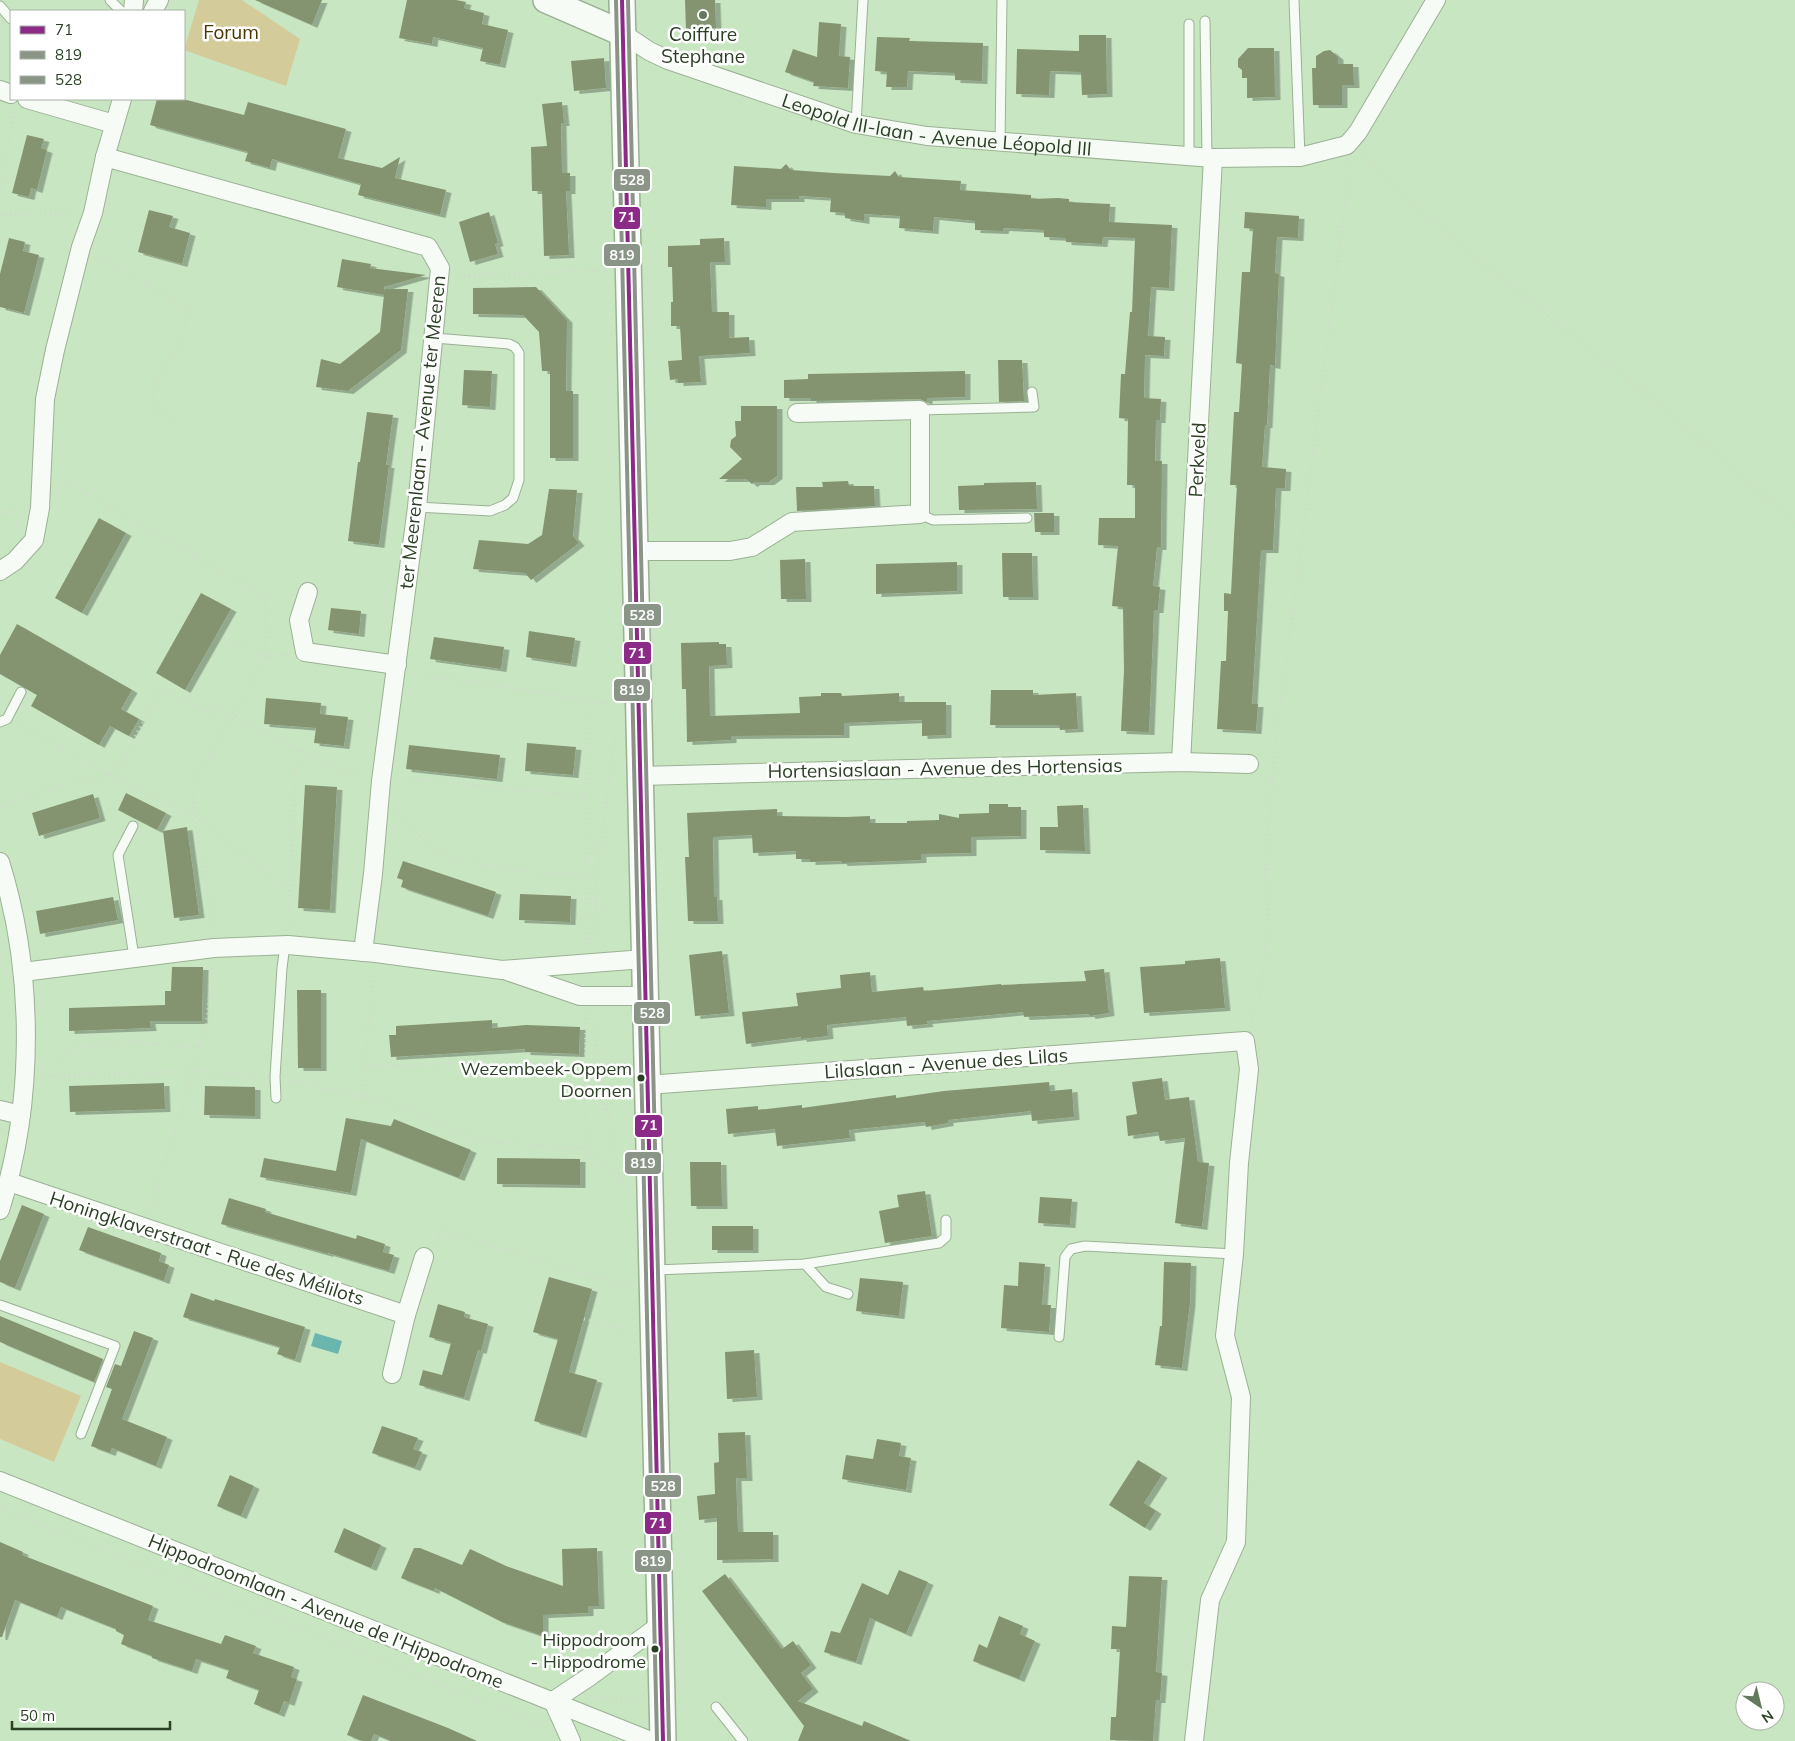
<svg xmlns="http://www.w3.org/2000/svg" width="1795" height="1741" font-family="Mulish,sans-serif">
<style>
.green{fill:#d3cc9a}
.water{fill:#6ab6ae}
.building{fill:#849470;filter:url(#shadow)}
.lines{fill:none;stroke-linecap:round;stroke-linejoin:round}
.lane-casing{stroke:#9ab194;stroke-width:11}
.street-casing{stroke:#9ab194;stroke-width:20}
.secondary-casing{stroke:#9ab194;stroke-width:28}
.path{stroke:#d1d9ce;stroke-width:3;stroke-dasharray:1 4;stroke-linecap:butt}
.lane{stroke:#f7fbf6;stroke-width:9}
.street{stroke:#f7fbf6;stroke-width:18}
.secondary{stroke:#f7fbf6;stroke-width:25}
.bus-1-casing{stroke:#fff;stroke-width:8}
.bus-2-casing{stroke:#fff;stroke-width:8}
.bus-3-casing{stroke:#fff;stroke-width:8}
.bus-1{stroke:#8c2b87;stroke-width:4}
.bus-2{stroke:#8a9587;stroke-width:4}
.bus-3{stroke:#8a9587;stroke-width:4}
.poi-dot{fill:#62795b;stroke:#fff;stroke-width:2}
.bus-dot{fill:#2a3f24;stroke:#fff;stroke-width:2}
.labels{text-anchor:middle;stroke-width:5;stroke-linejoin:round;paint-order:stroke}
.bus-label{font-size:18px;fill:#2a3f24;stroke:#fff;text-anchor:end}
.park-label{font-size:19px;fill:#4c3400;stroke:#fff}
.poi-label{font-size:19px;fill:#2a3f24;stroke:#fff}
.street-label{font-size:19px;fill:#2a3f24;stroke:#fff}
.line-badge{stroke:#fff;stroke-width:2}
.badge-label{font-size:14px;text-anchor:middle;font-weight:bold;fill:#fff}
</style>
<defs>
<filter id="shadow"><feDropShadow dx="5.5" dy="3" stdDeviation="0" flood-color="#0004"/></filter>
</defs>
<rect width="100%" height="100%" fill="#c9e6c2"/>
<!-- green -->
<g class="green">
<path d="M199,0h43l58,39 -14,47 -102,-36z"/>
<path d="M0,1362l81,34 -27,66 -54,-23z"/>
</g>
<!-- water -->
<path class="water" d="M315,1333l27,8 -4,13 -27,-8z"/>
<!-- building -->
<g class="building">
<path d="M255,0h67l-10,25z"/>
<path d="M407,0h49l10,2 -2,6 20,5 -2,11 26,6 -8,35 -20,-4 3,-13 -50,-11 -1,7 -33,-6z"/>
<path d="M685,0h30l1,28 -30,1z"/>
<path d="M819,22l22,2 -2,32 11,1 -2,31 -35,-2 1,-4 -29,-10 8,-23 24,8z"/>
<path d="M1079,35h27l1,59 -25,1 -1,-23 -31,-1 -1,24 -33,-1 1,-45 62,2z"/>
<path d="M877,37l33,1 -1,3 74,2 -1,38 -27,-1v-7l-47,-2 -1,16h-21l1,-15 -12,-1z"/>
<path d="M1248,48h26l1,49 -28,1v-20h-5v-8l-4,-3v-8z"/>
<path d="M1330,50l8,7v7h15l1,21h-12v20h-29l-1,-37h4v-12l8,-5z"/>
<path d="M604,58l2,30 -32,3 -3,-30z"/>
<path d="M157,99h26l61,16 4,-13 98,27 -8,29 44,10 18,-11 -5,21 51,12 -6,25 -82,-20 3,-11 -89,-25 -2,9 -25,-7 3,-9 -98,-27z"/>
<path d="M562,102l2,21h-3l1,50h8v18h-4l3,64 -25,1 -2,-65h-10l-1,-44 16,-1 -5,-42z"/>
<path d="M27,135l17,4 -3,9 6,2 -10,40 -6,-2 -2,9 -17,-4z"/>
<path d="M786,164l5,6 42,3 57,3 5,-5 4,6 62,4 -1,9 71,5v4l27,-1 11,1v3l41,2 -1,18 63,3 -3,63 -18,-1 -3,49 17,1 -1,19 -19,-1 -1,43 17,1 -1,21h-4l-1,41h7l-1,86h-4l-4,39 7,1 -2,23h-4l-5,122 -28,-1 3,-60 -1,-64 -11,-1 6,-60 -20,-1 1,-27h36v-33h-8l1,-66 -9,-1 2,-44h4l5,-62h2l3,-74 -32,-1 -1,7 -36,-2v-4l-22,-1v-7l-40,-2 -1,3 -28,-1v-9l-41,-4 -1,14 -34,-3 1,-12 -36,-2v7l-19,-3v-5l-15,-1 1,-14 -32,-2v3h-33v8l-35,-2 3,-39 47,3z"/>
<path d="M149,210l24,6 -4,11 21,6 -8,31 -44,-12z"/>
<path d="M489,212l9,31 -3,1 3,10 -28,8 -11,-40z"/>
<path d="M1245,212l54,4 -1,22 -21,-1 -2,36 4,1 -4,92 -5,-1 -3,60h-2l-3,42 24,2 -1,19h-9l-3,62h-12l-9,154h6l-2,27 -39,-2 4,-68h5l2,-50h-4v-18l7,1 3,-58 3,-51h-7l4,-73h5l3,-48 -6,-1 6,-91h8l3,-43 -9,-1z"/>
<path d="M9,238l16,4 -2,9 16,4 -15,58 -24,-6v-33z"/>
<path d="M724,238l1,24h-15l2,50h17v26l20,-1 1,16 -51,3 2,26 -23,1v-4l-8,1 -2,-19 14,-1 -2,-34h-9v-24h2l-1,-35h-4v-21l32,-1v-6z"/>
<path d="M342,259l29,5 -1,4 56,7 -42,12 1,5v-3h23l-7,61 -53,41 -32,-4 5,-28 19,5 40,-32 4,-37 -47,-8z"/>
<path d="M536,287l31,33 -1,71h7v67h-23v-87h-8l-3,-39 -16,-17 -50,-1v-26z"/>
<path d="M998,360h24l2,41 -25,1z"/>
<path d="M464,370l28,1 -2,36 -28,-2z"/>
<path d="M965,371v26l-38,1v4l-7,-3 -109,2v-3h-27v-18l24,-1v-5z"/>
<path d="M741,406h36v70l-8,6h-14l-3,2 -6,-5h-27l23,-20 -12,-12 1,-7 5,-4 -1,-15h6z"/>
<path d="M367,412l26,3 -7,50h3l-10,80 -31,-4 10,-79h2z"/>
<path d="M848,481l1,5h25l1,20 -78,5 -1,-24h27l-1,-5z"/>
<path d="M1036,482l1,27 -78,1 -1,-24 26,-1v-2z"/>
<path d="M549,489l28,1 -4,46 6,7 -48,37 -6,-7 -52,-4 6,-29 49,4 14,-9z"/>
<path d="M1034,513h20v19h-19z"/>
<path d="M99,518l27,15 -44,80 -27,-15z"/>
<path d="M1002,553h30l1,44h-30z"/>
<path d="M805,559l1,40h-25l-1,-39z"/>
<path d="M957,562v29l-81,3v-30z"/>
<path d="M201,593l30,16 -46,81 -29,-17z"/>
<path d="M331,608l30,3 -2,23 -31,-4z"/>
<path d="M17,624l115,66 -11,19 18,10 -10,17 -19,-10 -11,19 -68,-39 6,-11 -37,-21v-19z"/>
<path d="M529,631l46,7 -4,26 -45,-7z"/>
<path d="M434,637l70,10 -3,22 -71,-10z"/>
<path d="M719,642v2h7l1,21 -18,1 1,50 90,-3 -1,-16 22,-1v-3h20l1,3 57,-3v9h47v33l-24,1v-16l-78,3v12l-113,1v4l-44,2 -1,-53h-4l-1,-46z"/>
<path d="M991,690h42v5l43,-2 2,36 -18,1 -1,-5h-69z"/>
<path d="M266,698l55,5 -1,11 28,3 -4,29 -30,-3 2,-15 -52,-4z"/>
<path d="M527,743l49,4 -3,28 -48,-4z"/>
<path d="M409,745l91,10 -3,24 -91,-10z"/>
<path d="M305,785l32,2 -7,123 -32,-2z"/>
<path d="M126,793l40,20 -9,17 -39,-20z"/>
<path d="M93,794l7,24 -61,18 -7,-23z"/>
<path d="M989,804h19v3h13v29l-50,1v16l-50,1v6l-79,3 -1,-2 -31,1v-3h-14v-8l-43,2 -1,-18 -39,2 1,60h3l1,24h-30l-3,-64h4l-2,-44 90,-4v7l69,1 24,-1v7h37v-2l32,-1v-6l20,4v-4l30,-1z"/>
<path d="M1083,805l2,46 -45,-1v-23h18l-1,-21z"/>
<path d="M187,827l12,88 -25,3 -11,-87z"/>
<path d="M403,861l93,31 -8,24 -87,-29 2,-7 -6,-2z"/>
<path d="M520,894l51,2 -1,26 -51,-2z"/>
<path d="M113,897l5,23 -78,14 -4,-23z"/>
<path d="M722,951l7,62 -34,3 -6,-61z"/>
<path d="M1220,958l5,50 -81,5 -4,-46 45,-3v-3z"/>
<path d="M172,967h31l-1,54h-52l1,7 -82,3v-23l96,-3v-14h6z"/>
<path d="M1104,969l5,44 -19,3 -1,-2 -65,3 -1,-5 -96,9 1,3 -21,2 -1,-9 -79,8 1,11 -27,3v-2l-55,7 -4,-32 56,-6 -2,-13 45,-5 -1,-13 30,-3 2,20 51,-5 1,4 77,-7v1l85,-4 -2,-10z"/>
<path d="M297,990h24v78h-23z"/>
<path d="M492,1020v8l34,-3 54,2 -1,27 -54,-2v-3l-134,8 -2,-22h7v-9z"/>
<path d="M1162,1078l3,22 24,-3 9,65 11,1 -7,64 -27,-4 10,-85 -25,3 -2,-9 -30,4 -2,-20 11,-2 -5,-32z"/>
<path d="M1049,1082l1,9 22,-2 2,28 -42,4 -1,-10 -83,9v3l-22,4 -1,-5 -76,8 1,8 -73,8 -2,-17 -47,5 -2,-25 32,-3v4l44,-5v3l94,-13v3l48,-7z"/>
<path d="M164,1083l1,26 -95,3 -1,-26z"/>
<path d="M205,1086l50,1v29l-51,-1z"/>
<path d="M346,1118l45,8 3,-7 77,31 -12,28 -98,-39 -10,54 -91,-16 4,-19 72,13z"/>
<path d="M497,1158l83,1v26l-83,-1z"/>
<path d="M690,1162h31l1,44h-31z"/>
<path d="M925,1191l7,45 -47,7 -6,-32 20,-4 -2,-12z"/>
<path d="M1040,1197l32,2 -2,26 -32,-2z"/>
<path d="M229,1198l37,11 -1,3 91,27 1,-4 28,9 -2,8 11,3 -5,16 -61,-18v1l-107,-30z"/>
<path d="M22,1205l22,9 -29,74 -15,-6v-21z"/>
<rect x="712" y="1226" width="41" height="24"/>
<path d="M88,1227l73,26 -2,8 10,4 -5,16 -85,-31z"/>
<path d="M1019,1262l26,2 -3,41h9l-2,27 -48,-4 3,-43 14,1z"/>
<path d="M1164,1262l27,1 -1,40 -8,65 -27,-3 5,-39h2z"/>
<path d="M549,1277l43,12 -23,83 28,8 -16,55 -47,-14 24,-82 -25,-7z"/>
<path d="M860,1278l43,4 -4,34 -43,-5z"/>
<path d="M191,1293l23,8 1,-2 90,28 -10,33 -18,-6 3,-7 -97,-30z"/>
<path d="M438,1304l27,8 -1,5 24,7 -7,27 -3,-1 -14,48 -45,-13 4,-15 19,5 9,-32 -22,-6z"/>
<path d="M0,1316l103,43 -9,23 -94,-40z"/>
<path d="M134,1331l19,7 -31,81 45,18 -11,29 -44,-18 -2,5 -19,-7 21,-57 -6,-2 9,-23 6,2z"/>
<path d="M754,1350l3,47 -30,2 -2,-47z"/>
<path d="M382,1426l36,12 -5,11 9,3 -7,16 -43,-15z"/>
<path d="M745,1432l2,46h-11l2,54h35v27l-56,1v-42l-18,2 -2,-24 18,-2 -1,-31 5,-1 -1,-29z"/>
<path d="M877,1439l24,4 -2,13 12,2 -5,32 -64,-11 4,-24 27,4z"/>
<path d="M1138,1460l24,15 -18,28 12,8 -11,17 -36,-23z"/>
<path d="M230,1475l24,11 -13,30 -24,-10z"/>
<path d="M344,1528l37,17 -10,23 -37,-16z"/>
<path d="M0,1542l23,10 -1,3 131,51 -5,14 73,24 4,-9 31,11 -3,7 41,14 -3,10 6,2 -8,24 -5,-2 -5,13 -25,-10 5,-14 -33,-12 3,-8 -33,-11 -4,12 -40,-13v-2l-31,-12 3,-9 -8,-4v-2l-55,-22 -4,10 -42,-17 -13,37h-2z"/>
<path d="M414,1548h6l42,17 8,-16 36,17 57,20 -1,-37 35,-1 2,58h-11v7l-45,2v21l-41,-14 -67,-34 -1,3 -33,-13z"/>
<path d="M899,1570l29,12 -22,52 -36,-16 -14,44 -32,-10 7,-21 9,2 22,-50 26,12z"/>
<path d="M725,1574l57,75 11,-8 18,24 -10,8 12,16 -15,12 64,25 2,-5 47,20h-113l6,-15 -102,-135z"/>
<path d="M1129,1576l33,1 -6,95 6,1 -2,27h-4l-3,41 -43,-1 1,-23h5l4,-68h-9l1,-23 14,1z"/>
<path d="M999,1616l24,10 -3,8 15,7 -16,38 -46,-18 6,-17 8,4z"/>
<path d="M363,1695l85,33 29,13h-86l-17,-7 -3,7h-8l-16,-6z"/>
</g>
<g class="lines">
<defs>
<g id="lane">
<path d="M110,0l11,11"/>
<path d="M1294,0l6,157"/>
<path d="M0,6l11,13"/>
<path d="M1205,21l2,136"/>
<path d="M1189,24v132"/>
<path d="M856,124l7,-124"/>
<path d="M1000,142l2,-142"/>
<path d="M920,410l114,-3 -2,-15"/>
<path d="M417,507l73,4 15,-6 8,-7 6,-18v-127l-4,-6 -6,-3 -75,-6"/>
<path d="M920,514l13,6 94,-2"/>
<path d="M0,722l7,-3 14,-27"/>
<path d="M133,826l-15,29 16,102"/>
<path d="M276,1098l-1,-21 7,-109 3,-23"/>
<path d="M805,1264l21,23 22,7"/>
<path d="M655,1270l150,-6 134,-21 7,-6v-17"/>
<path d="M0,1305l115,41 -34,88"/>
<path d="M1059,1337l6,-80 6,-8 14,-3 149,8"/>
<path d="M716,1707l27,34"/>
</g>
<g id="street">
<path d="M133,11l1,-11"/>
<path d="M153,11l6,-11"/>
<path id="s1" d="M622,33l27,18 19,9 188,64 71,12 286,22 87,-1 47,-12 11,-13 78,-132"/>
<path d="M0,90l11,4"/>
<path d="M27,99l87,25"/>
<path d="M105,157l323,90 12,21 -23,239 -36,274 -8,93 -10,78"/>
<path d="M634,551h96l22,-4 40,-25 128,-8v-104l-123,3"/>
<path d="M0,571l15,-10 19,-21 6,-32 5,-109 10,-49 26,-103 12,-34 12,-56 17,-58"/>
<path d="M308,592l-9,28 6,32 92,13"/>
<path d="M1181,762l32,-604"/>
<path d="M640,776l541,-14 68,2"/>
<path d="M0,862c34,108 35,239 0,348"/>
<path d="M507,971l73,25h65"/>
<path d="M23,972l191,-24 74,-3 88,8 126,17 142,-11"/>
<path d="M647,1085l598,-44 4,28 -10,94 -5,91 -9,82 16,61 -5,145 -26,58 -16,141"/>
<path d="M0,1110l21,5"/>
<path d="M9,1182l397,133"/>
<path d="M392,1374l14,-59 18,-58"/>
<path d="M0,1481l651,260"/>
<path d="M553,1701l36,-24 71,-52"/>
<path d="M553,1701l18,40"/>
</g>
<g id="secondary">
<path d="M546,0l76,33"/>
<path d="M622,0l41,1741"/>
</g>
</defs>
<!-- lane casing -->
<use href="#lane" class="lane-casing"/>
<!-- street casing -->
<use href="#street" class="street-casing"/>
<!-- secondary casing -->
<use href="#secondary" class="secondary-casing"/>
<!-- path -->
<g class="path">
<path d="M1362,156l14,10 32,33 52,46 206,165 129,113"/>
<path d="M0,197l14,-86"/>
<path d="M0,215l74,-2"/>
<path d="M96,256l93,52 -7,31 -28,47 -1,21 22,14"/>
<path d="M459,276l148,-6"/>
<path d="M61,483l11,2 194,112v59l-15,30 -59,100 2,29 20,114"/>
<path d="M0,513l20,-3"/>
<path d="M224,638l42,18 21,-2"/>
<path d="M414,674l202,30"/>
<path d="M18,725l92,49"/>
<path d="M114,776l47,-88 48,26 6,-10c44,28 93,49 140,72l7,1"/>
<path d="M398,780h32l156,17"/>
<path d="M1273,783l1,-21 72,-567 1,-31"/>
<path d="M0,806l48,-16 62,-16 84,41 95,75"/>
<path d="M397,809c13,18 26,32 44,43 33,19 106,20 145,24"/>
<path d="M586,861l14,-19"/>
<path d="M595,908h20"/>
<path d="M288,926l9,-179"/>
<path d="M586,944l8,-8 2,-53 19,-148"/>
<path d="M586,944v-244"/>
<path d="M374,971l-10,96 120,-5 100,3"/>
<path d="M593,1015l5,45 22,119"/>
<path d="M1251,1023l9,-27 9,-83 -4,-35 2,-40 6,-55 -12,-7"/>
<path d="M584,1074l22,35"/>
<path d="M51,1075l13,-18 13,-10 56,-5 68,5"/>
<path d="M44,1076l150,-5 68,5"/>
<path d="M288,1080l76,17 49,14 10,3 36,19 24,8 101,8 44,37"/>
<path d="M361,1096l3,-29"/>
<path d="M584,1149l2,-136"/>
<path d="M150,1211l51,-164 5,-20 6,-59"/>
<path d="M436,1243l4,-13 189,57"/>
<path d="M584,1319l46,12"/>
<path d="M0,1508l543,217"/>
<path d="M540,1673l4,-10"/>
<path d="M596,1696l16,3h28"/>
</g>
<!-- lane -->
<use href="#lane" class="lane"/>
<!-- street -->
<use href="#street" class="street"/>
<!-- secondary -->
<use href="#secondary" class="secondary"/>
<defs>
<path id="bus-1" d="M622,0l41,1741"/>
<path id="bus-2" d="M616,0l41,1741"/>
<path id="bus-3" d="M628,0l41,1741"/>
</defs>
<!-- bus-1 casing -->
<use href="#bus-1" class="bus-1-casing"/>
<!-- bus-2 casing -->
<use href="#bus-2" class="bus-2-casing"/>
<!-- bus-3 casing -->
<use href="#bus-3" class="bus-3-casing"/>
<!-- bus-1 -->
<use href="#bus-1" class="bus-1"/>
<!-- bus-2 -->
<use href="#bus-2" class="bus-2"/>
<!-- bus-3 -->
<use href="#bus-3" class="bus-3"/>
</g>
<!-- markers -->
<circle class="poi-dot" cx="703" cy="15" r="5"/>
<g class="bus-dot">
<circle cx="641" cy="1078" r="4.5"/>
<circle cx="655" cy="1649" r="4.5"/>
</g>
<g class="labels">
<!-- bus labels -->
<g class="bus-label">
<text x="632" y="1075">Wezembeek-Oppem<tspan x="632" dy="22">Doornen</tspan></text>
<text x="646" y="1646">Hippodroom<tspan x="646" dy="22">- Hippodrome</tspan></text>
</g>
<!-- park labels -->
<g class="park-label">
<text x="231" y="39">Forum</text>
</g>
<!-- poi labels -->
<g class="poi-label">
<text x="703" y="41">Coiffure<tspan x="703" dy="22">Stephane</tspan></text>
</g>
<!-- street labels -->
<g class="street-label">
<text dy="7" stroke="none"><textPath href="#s1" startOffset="332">Leopold III-laan - Avenue Léopold III</textPath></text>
<text transform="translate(422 432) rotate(-84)" y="7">ter Meerenlaan - Avenue ter Meeren</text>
<text transform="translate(1197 460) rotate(-87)" y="7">Perkveld</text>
<text transform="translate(945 768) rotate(-1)" y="7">Hortensiaslaan - Avenue des Hortensias</text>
<text transform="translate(946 1063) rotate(-4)" y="7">Lilaslaan - Avenue des Lilas</text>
<text transform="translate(207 1248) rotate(18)" y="7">Honingklaverstraat - Rue des Mélilots</text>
<text transform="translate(326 1611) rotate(22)" y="7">Hippodroomlaan - Avenue de l'Hippodrome</text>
</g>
</g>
<g class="line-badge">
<rect x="613" y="168" width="38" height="24" rx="5" fill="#8a9587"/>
<rect x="613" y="206" width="28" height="24" rx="5" fill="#8c2b87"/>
<rect x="603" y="243" width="38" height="24" rx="5" fill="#8a9587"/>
<rect x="623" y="603" width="39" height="24" rx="5" fill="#8a9587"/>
<rect x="623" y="641" width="29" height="24" rx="5" fill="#8c2b87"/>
<rect x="613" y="678" width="38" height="24" rx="5" fill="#8a9587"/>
<rect x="633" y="1001" width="38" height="24" rx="5" fill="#8a9587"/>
<rect x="634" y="1114" width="29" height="24" rx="5" fill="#8c2b87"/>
<rect x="624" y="1151" width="38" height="24" rx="5" fill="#8a9587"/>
<rect x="644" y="1474" width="38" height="24" rx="5" fill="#8a9587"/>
<rect x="644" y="1511" width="28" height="24" rx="5" fill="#8c2b87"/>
<rect x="634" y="1549" width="38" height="24" rx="5" fill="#8a9587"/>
</g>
<g class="badge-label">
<text x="632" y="185">528</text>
<text x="627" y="222">71</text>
<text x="622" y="260">819</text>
<text x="642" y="620">528</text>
<text x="637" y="658">71</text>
<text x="632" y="695">819</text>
<text x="652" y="1018">528</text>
<text x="649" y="1130">71</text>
<text x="643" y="1168">819</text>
<text x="663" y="1491">528</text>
<text x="658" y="1528">71</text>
<text x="653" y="1566">819</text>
</g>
<!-- legend -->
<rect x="10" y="10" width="175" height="90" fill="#ffffff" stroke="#aab2a7"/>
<rect x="20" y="26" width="25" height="8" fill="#8c2b87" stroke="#aab2a7"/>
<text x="55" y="35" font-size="15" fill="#2a3f24">71</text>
<rect x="20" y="51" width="25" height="8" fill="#8a9587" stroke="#aab2a7"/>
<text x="55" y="60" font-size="15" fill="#2a3f24">819</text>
<rect x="20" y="76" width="25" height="8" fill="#8a9587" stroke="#aab2a7"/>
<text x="55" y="85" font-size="15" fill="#2a3f24">528</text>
<!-- north arrow -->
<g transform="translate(1760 1706) rotate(145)"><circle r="24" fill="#ffffff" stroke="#aab2a7"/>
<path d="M0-4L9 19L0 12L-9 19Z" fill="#62795b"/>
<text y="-8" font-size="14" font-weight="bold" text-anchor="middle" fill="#2a3f24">N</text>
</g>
<!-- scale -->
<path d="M12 1721v8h158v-8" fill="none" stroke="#2a3f24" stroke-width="2.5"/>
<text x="20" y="1721" font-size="15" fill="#2a3f24" stroke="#ffffff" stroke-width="4" paint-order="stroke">50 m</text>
</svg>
